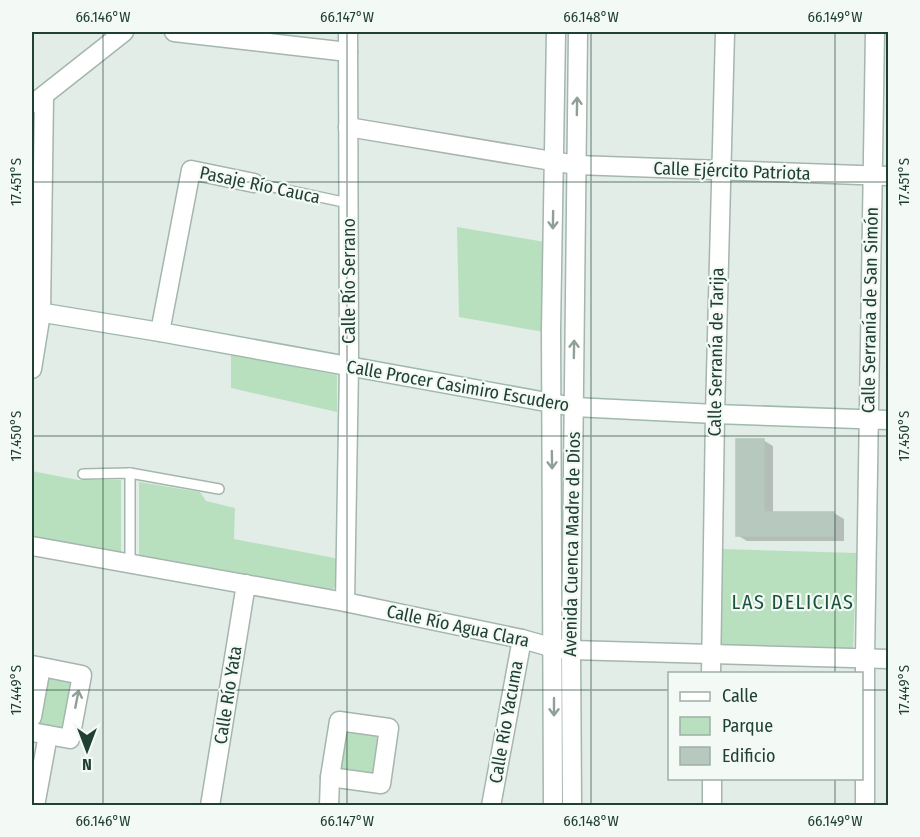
<svg xmlns="http://www.w3.org/2000/svg" width="920" height="837" font-family="'Fira Sans Condensed',sans-serif">
<style>
.green{fill:#b9e0be}
.shadow{fill:#0003}
.building{fill:#b7c8bf;stroke:#b4c7bc;stroke-width:1.5}
.lines{fill:none;stroke-linecap:round;stroke-linejoin:round}
.lane-casing{stroke:#a4b6ad;stroke-width:12}
.street-casing{stroke:#a4b6ad;stroke-width:21}
.secondary-casing{stroke:#9fbaad;stroke-width:21}
.lane{stroke:#fff;stroke-width:9}
.street{stroke:#fff;stroke-width:18}
.secondary{stroke:#fff;stroke-width:18}
.oneway{stroke:#90a099}
.ticks{fill:none;stroke:#204033;stroke-width:1.5;stroke-opacity:0.45}
.labels{text-anchor:middle;stroke-width:4.5;stroke-linejoin:round;paint-order:stroke}
.street-label{font-size:18px;fill:#204033;stroke:#f3f9f5}
.neighbourhood-label{font-size:20px;letter-spacing:1.5px;fill:#1b543d;stroke:#f3f9f5}
.neatline{fill:none;stroke:#204033;stroke-width:2}
.ticks-label{font-size:15px;text-anchor:middle;fill:#204033}
</style>
<rect width="100%" height="100%" fill="#e2ede7"/>
<!-- green -->
<g class="green">
<path d="M35,106v59l-3,2v-60z"/>
<path d="M457,227l88,15 -1,90 -85,-15z"/>
<path d="M231,355l106,20v37l-106,-24z"/>
<path d="M32,471l46,9h43v73l-89,-13z"/>
<path d="M139,482l61,10 6,9 29,7 -1,31 106,20 -3,27 -9,6 -189,-35z"/>
<path d="M722,549l135,4 -4,97 -132,-3z"/>
<path d="M45,675l30,6 -10,51 -31,-7z"/>
<path d="M344,731l36,5 -5,37 -37,-5z"/>
</g>
<!-- shadow -->
<path class="shadow" d="M763,440l10,6v67h61l10,6v22h-97l-10,-6z"/>
<!-- building -->
<path class="building" d="M736,439h28v73h70v24h-98z"/>
<g class="lines">
<defs>
<g id="lane">
<path d="M254,183l94,20"/>
<path d="M130,473v90"/>
<path d="M83,474l47,-1 89,16"/>
</g>
<g id="street">
<path d="M174,32l174,20"/>
<path d="M34,103l90,-71"/>
<path d="M348,127l228,38 312,11"/>
<path d="M160,332l31,-162 63,13"/>
<path d="M32,369l9,-56 3,-217"/>
<path d="M32,546l313,56 177,37 32,9 17,2 317,9"/>
<path d="M345,602l4,-236 -1,-334"/>
<path d="M32,665l50,10 -12,64 -38,-7"/>
<path d="M711,674l4,-260 10,-382"/>
<path d="M32,717l9,-50"/>
<path d="M339,721l50,7 -8,56 -51,-7z"/>
<path d="M712,778v28"/>
<path d="M35,806l13,-71"/>
<path d="M210,806l36,-222"/>
<path d="M329,806l1,-29"/>
<path d="M491,806l31,-167"/>
<path d="M553,806l-2,-476 5,-298"/>
<path d="M572,806l-1,-156 7,-618"/>
<path d="M865,806v-148l10,-626"/>
</g>
<path id="secondary" d="M32,311l128,21 414,75 141,7 173,6"/>
</defs>
<!-- lane casing -->
<use href="#lane" class="lane-casing"/>
<!-- street casing -->
<use href="#street" class="street-casing"/>
<!-- secondary casing -->
<use href="#secondary" class="secondary-casing"/>
<!-- lane -->
<use href="#lane" class="lane"/>
<!-- street -->
<use href="#street" class="street"/>
<!-- secondary -->
<use href="#secondary" class="secondary"/>
</g>
<!-- one-way arrows -->
<defs><path id="oneway-shaft" d="M-6 0H5M1.5-3L5.5 0L1.5 3" fill="none" stroke-width="1.6" stroke-linecap="round" stroke-linejoin="round" transform="scale(1.5)"/></defs>
<g class="oneway">
<use href="#oneway-shaft" transform="translate(577 106) rotate(-89)"/>
<use href="#oneway-shaft" transform="translate(553 220) rotate(91)"/>
<use href="#oneway-shaft" transform="translate(574 349) rotate(-89)"/>
<use href="#oneway-shaft" transform="translate(552 460) rotate(89)"/>
<use href="#oneway-shaft" transform="translate(77 699) rotate(-79)"/>
<use href="#oneway-shaft" transform="translate(554 707) rotate(90)"/>
</g>
<!-- ticks -->
<path class="ticks" d="M103,32v774M347,32v774M591,32v774M835,32v642M32,182h856M32,436h856M32,690h638M862,690h26M835,778v28"/>
<g class="labels">
<!-- street labels -->
<g class="street-label">
<text transform="translate(732 171) rotate(2)" y="6">Calle Ejército Patriota</text>
<text transform="translate(260 185) rotate(12)" y="6">Pasaje Río Cauca</text>
<text transform="translate(349 281) rotate(-90)" y="6">Calle Río Serrano</text>
<text transform="translate(870 310) rotate(-89)" y="6">Calle Serranía de San Simón</text>
<text transform="translate(716 352) rotate(-89)" y="6">Calle Serranía de Tarija</text>
<text transform="translate(458 386) rotate(10)" y="6">Calle Procer Casimiro Escudero</text>
<text transform="translate(572 544) rotate(-89)" y="6">Avenida Cuenca Madre de Dios</text>
<text transform="translate(458 626) rotate(12)" y="6">Calle Río Agua Clara</text>
<text transform="translate(228 695) rotate(-81)" y="6">Calle Río Yata</text>
<text transform="translate(506 722) rotate(-80)" y="6">Calle Río Yacuma</text>
</g>
<!-- neighbourhood labels -->
<g class="neighbourhood-label">
<text x="793" y="609">LAS DELICIAS</text>
</g>
</g>
<!-- border -->
<rect width="920" height="837" fill="none" stroke="#f3f9f5" stroke-width="66"/>
<!-- legend -->
<rect x="668" y="672" width="195" height="108" fill="#f3f9f5" stroke="#9fafa7" stroke-width="1.5"/>
<rect x="680" y="692" width="30" height="9" fill="#ffffff" stroke="#9fafa7" stroke-width="1.5"/>
<text x="722" y="702" font-size="18" fill="#204033">Calle</text>
<rect x="680" y="717" width="30" height="18" fill="#b9e0be" stroke="#9fafa7" stroke-width="1.5"/>
<text x="722" y="732" font-size="18" fill="#204033">Parque</text>
<rect x="680" y="747" width="30" height="18" fill="#b7c8bf" stroke="#9fafa7" stroke-width="1.5"/>
<text x="722" y="762" font-size="18" fill="#204033">Edificio</text>
<!-- north arrow -->
<g transform="translate(87 750) rotate(180)" stroke="#f3f9f5" stroke-width="4.5" paint-order="stroke">
<path d="M0-4.5L10 22L0 15L-10 22Z" fill="#204033"/>
<text y="-9" font-size="16" font-weight="bold" text-anchor="middle" fill="#204033">N</text>
</g>
<rect x="33" y="33" width="854" height="771" class="neatline"/>
<g class="ticks-label">
<text x="103" y="22">66.146°W</text>
<text x="347" y="22">66.147°W</text>
<text x="591" y="22">66.148°W</text>
<text x="835" y="22">66.149°W</text>
<text transform="translate(904 182) rotate(-90)" y="5">17.451°S</text>
<text transform="translate(16 182) rotate(-90)" y="5">17.451°S</text>
<text transform="translate(904 436) rotate(-90)" y="5">17.450°S</text>
<text transform="translate(16 436) rotate(-90)" y="5">17.450°S</text>
<text transform="translate(904 690) rotate(-90)" y="5">17.449°S</text>
<text transform="translate(16 690) rotate(-90)" y="5">17.449°S</text>
<text x="103" y="826">66.146°W</text>
<text x="347" y="826">66.147°W</text>
<text x="591" y="826">66.148°W</text>
<text x="835" y="826">66.149°W</text>
</g>
</svg>
